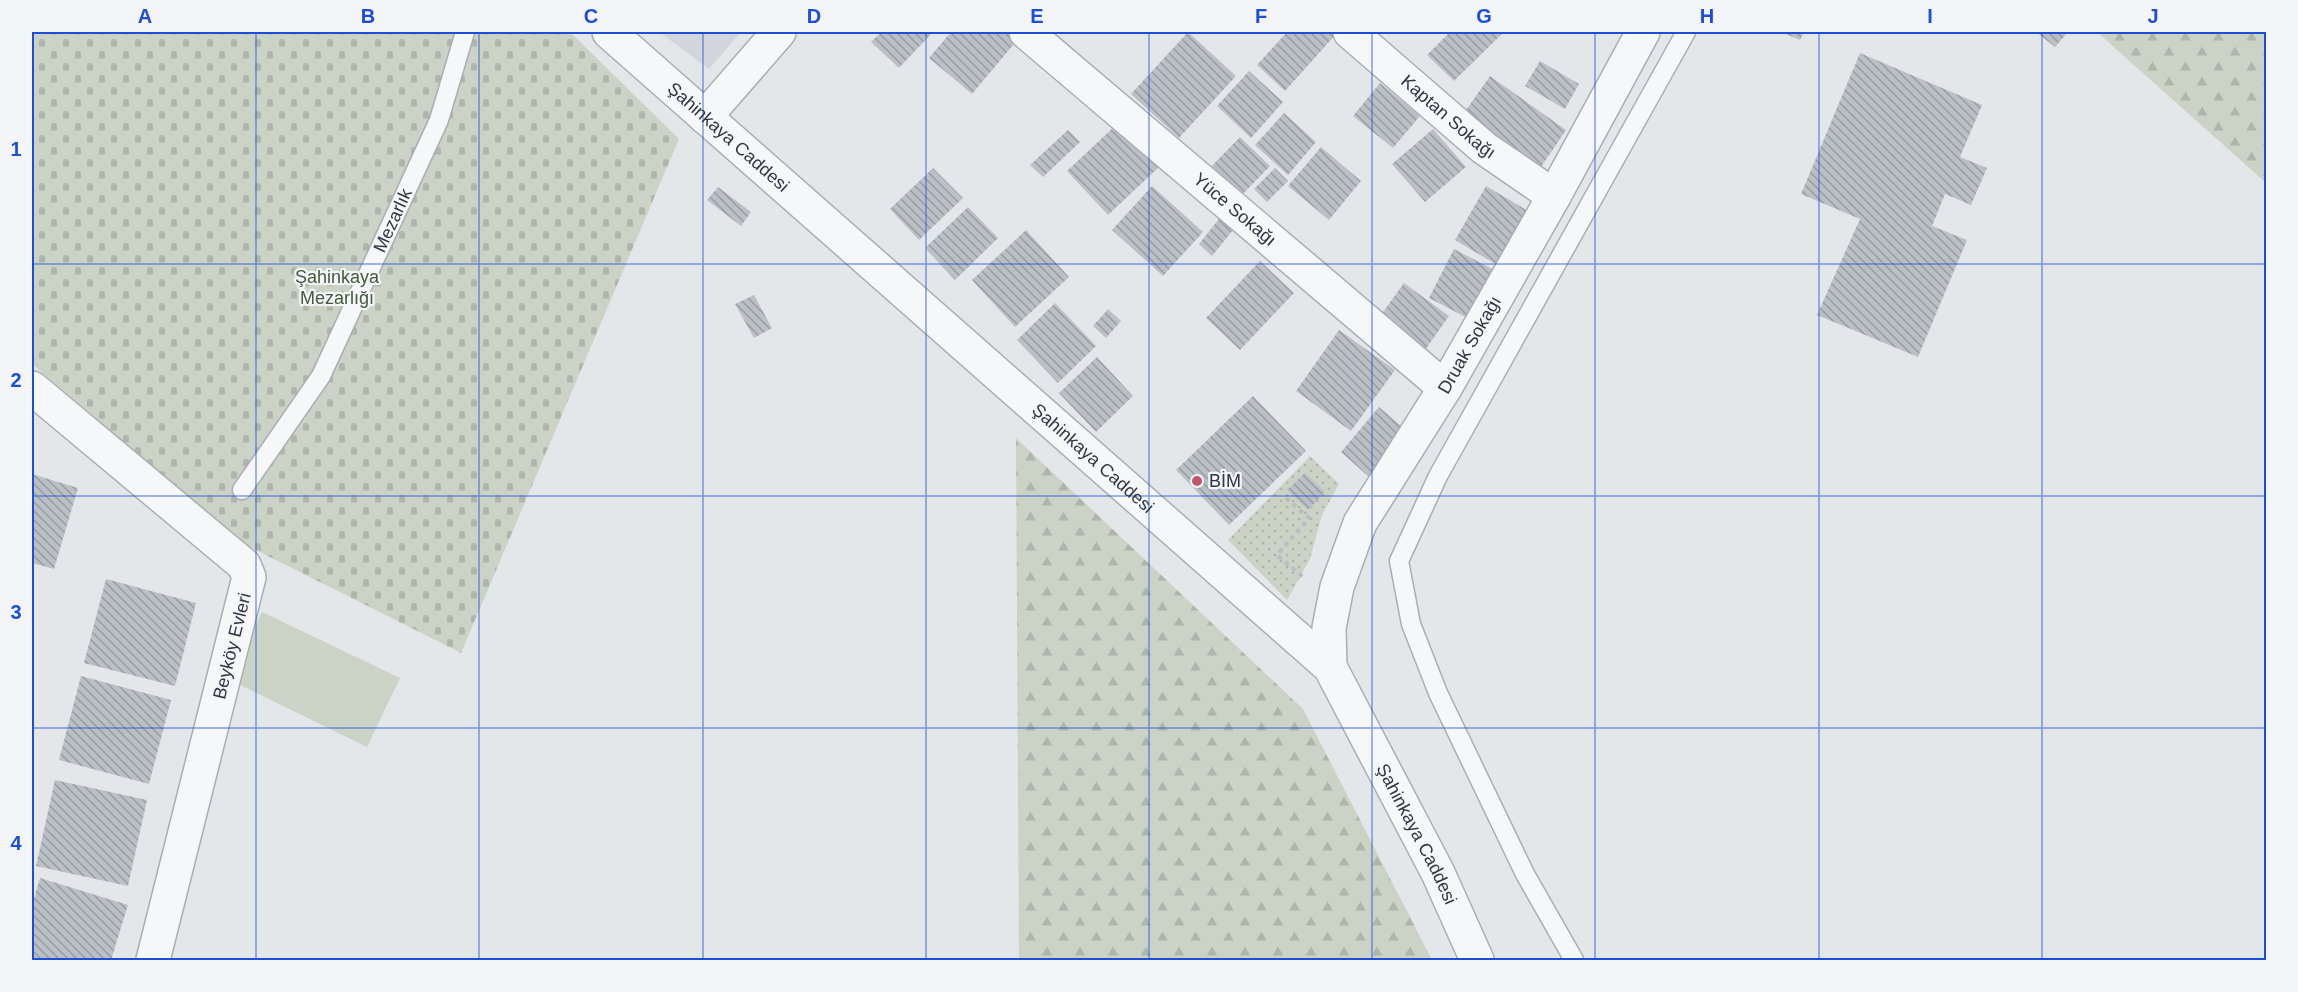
<svg xmlns="http://www.w3.org/2000/svg" width="2298" height="992" font-family="Helvetica,sans-serif">
<style>
.built{fill:#d2d6dc}
.green{fill:#cad3c6}
.forest{fill:url(#forest-firs)}
.cemetery{fill:url(#cemetery-stones)}
.park{fill:url(#park-dots)}
.building{fill:url(#building-back-hatch)}
.lines{fill:none;stroke-linecap:round;stroke-linejoin:round}
.service-casing{stroke:#a9aeb4;stroke-width:21}
.minor-casing{stroke:#a9aeb4;stroke-width:36}
.tertiary-casing{stroke:#a9aeb4;stroke-width:36}
.path{stroke:#babdc2;stroke-width:4;stroke-dasharray:4.5 4.5;stroke-linecap:butt}
.service{stroke:#f6f7f9;stroke-width:18}
.minor{stroke:#f6f7f9;stroke-width:33}
.tertiary{stroke:#f6f7f9;stroke-width:33}
.grid{fill:none;stroke:#1d4ed8;stroke-width:1.5;stroke-opacity:0.55}
.poi-dot{fill:#c2566d;stroke:#f3f5f8;stroke-width:2}
.labels{text-anchor:middle;stroke-width:4.5;stroke-linejoin:round;paint-order:stroke}
.street-label{font-size:18px;fill:#2d3641;stroke:#f3f5f8}
.park-label{font-size:18px;fill:#445b3c;stroke:#f3f5f8}
.poi-label{font-size:18px;fill:#2d3641;stroke:#f3f5f8;text-anchor:start}
.neatline{fill:none;stroke:#1d4ed8;stroke-width:2}
.grid-label{font-size:20px;text-anchor:middle;font-weight:bold;fill:#1d4ed8}
</style>
<defs>
<pattern id="forest-firs" width="22" height="20" patternUnits="userSpaceOnUse" patternTransform="scale(1.5)"><rect width="22" height="20" fill="#cad3c6"/><path d="M5 1l3.5 6h-7zM16 11l3.5 6h-7z" fill="#aeb6ab"/></pattern>
<pattern id="cemetery-stones" width="16" height="16" patternUnits="userSpaceOnUse" patternTransform="scale(1.5)"><rect width="16" height="16" fill="#cad3c6"/><path d="M2 7V4a2 2 0 0 1 4 0v3zM10 15v-3a2 2 0 0 1 4 0v3z" fill="#aeb6ab"/></pattern>
<pattern id="park-dots" width="8" height="8" patternUnits="userSpaceOnUse" patternTransform="scale(1.5)"><rect width="8" height="8" fill="#cad3c6"/><path d="M2 2h.1M6 6h.1" fill="none" stroke="#aeb6ab" stroke-width="1.8" stroke-linecap="round"/></pattern>
<pattern id="building-back-hatch" width="6" height="6" patternUnits="userSpaceOnUse" patternTransform="scale(1.5)"><rect width="6" height="6" fill="#bbc0c7"/><path d="M-1 5l2 2M0 0l6 6M5-1l2 2" fill="none" stroke="#989da3"/></pattern>
</defs>
<rect width="100%" height="100%" fill="#e4e7ea"/>
<!-- built -->
<path class="built" d="M659,32h82l-32,37z"/>
<!-- green -->
<path class="green" d="M262,612l138,66 -33,69 -137,-67z"/>
<!-- forest -->
<g class="forest">
<path d="M2097,32h169v151z"/>
<path d="M1016,438l287,271 129,251h-413z"/>
</g>
<!-- cemetery -->
<path class="cemetery" d="M32,32h538l109,107 -218,514 -221,-111 -208,-178z"/>
<!-- park -->
<path class="park" d="M1310,456l29,28 -17,31 -12,44 -23,41 -59,-60z"/>
<!-- building -->
<g class="building">
<path d="M881,32h52l-34,36 -28,-26z"/>
<path d="M951,32h61l7,6 -47,56 -43,-36z"/>
<path d="M1188,32l48,44 -57,62 -48,-44z"/>
<path d="M1287,32l50,1 -52,58 -28,-26z"/>
<path d="M1450,32h54l-50,49 -27,-26z"/>
<path d="M1781,32h23l-4,8z"/>
<path d="M2036,32h32l-13,15z"/>
<path d="M1860,53l122,52 -22,52 27,11 -16,37 -26,-11 -13,32 35,14 -49,117 -101,-42 43,-96 -59,-25z"/>
<path d="M1540,61l39,23 -14,25 -40,-23z"/>
<path d="M1249,71l34,31 -32,36 -34,-32z"/>
<path d="M1490,76l76,54 -27,40 -77,-54z"/>
<path d="M1380,83l40,33 -27,32 -40,-32z"/>
<path d="M1284,113l32,29 -28,33 -33,-30z"/>
<path d="M1117,124l41,44 -50,47 -41,-44z"/>
<path d="M1433,129l33,38 -41,35 -33,-38z"/>
<path d="M1068,130l12,12 -37,35 -13,-12z"/>
<path d="M1240,137l30,29 -33,34 -30,-29z"/>
<path d="M1321,147l40,34 -32,39 -41,-34z"/>
<path d="M933,168l30,30 -44,42 -29,-31z"/>
<path d="M1275,168l13,13 -21,21 -13,-13z"/>
<path d="M1152,186l51,46 -40,44 -51,-46z"/>
<path d="M1486,186l49,29 -31,54 -49,-29z"/>
<path d="M718,187l33,25 -10,14 -34,-26z"/>
<path d="M968,207l30,31 -43,42 -30,-32z"/>
<path d="M1219,219l14,11 -21,26 -13,-12z"/>
<path d="M1026,230l43,47 -54,50 -43,-47z"/>
<path d="M1454,249l46,24 -25,49 -46,-24z"/>
<path d="M1260,261l34,32 -54,57 -34,-32z"/>
<path d="M1404,283l45,33 -26,37 -45,-34z"/>
<path d="M754,295l18,33 -18,10 -19,-34z"/>
<path d="M1055,303l41,43 -38,37 -41,-43z"/>
<path d="M1108,309l13,12 -15,17 -13,-12z"/>
<path d="M1339,330l56,40 -44,61 -55,-40z"/>
<path d="M1097,357l36,39 -37,36 -37,-39z"/>
<path d="M1253,396l53,55 -77,74 -53,-55z"/>
<path d="M1379,407l28,24 -38,46 -28,-25z"/>
<path d="M1305,473l20,19 -17,18 -21,-20z"/>
<path d="M32,474l46,14 -24,81 -22,-6z"/>
<path d="M106,579l90,24 -21,83 -91,-23z"/>
<path d="M81,676l90,24 -22,84 -90,-24z"/>
<path d="M55,780l92,20 -19,86 -92,-20z"/>
<path d="M40,878l88,27 -17,55h-79v-54z"/>
</g>
<g class="lines">
<defs>
<g id="service">
<path id="s1" d="M242,490l79,-114 118,-256 26,-88"/>
<path d="M1574,960l-49,-86 -87,-181 -27,-69 -12,-63 39,-85 248,-444"/>
</g>
<g id="minor">
<path id="s2" d="M1026,32l419,356"/>
<path id="s3" d="M1350,32l134,116 70,48"/>
<path d="M705,117l74,-85"/>
<path d="M32,388l212,177 5,12 -96,383"/>
<path id="s4" d="M1330,667l-1,-39 8,-41 23,-64 85,-135 109,-192 89,-164"/>
</g>
<g id="tertiary">
<path id="s5" d="M609,32l721,635 108,206 39,87"/>
</g>
</defs>
<!-- service casing -->
<use href="#service" class="service-casing"/>
<!-- minor casing -->
<use href="#minor" class="minor-casing"/>
<!-- tertiary casing -->
<use href="#tertiary" class="tertiary-casing"/>
<!-- path -->
<path class="path" d="M1286,498l23,20 -32,37 27,23"/>
<!-- service -->
<use href="#service" class="service"/>
<!-- minor -->
<use href="#minor" class="minor"/>
<!-- tertiary -->
<use href="#tertiary" class="tertiary"/>
</g>
<!-- grid -->
<path class="grid" d="M256,32v928M479,32v928M703,32v928M926,32v928M1149,32v928M1372,32v928M1595,32v928M1819,32v928M2042,32v928M32,264h2234M32,496h2234M32,728h2234"/>
<!-- markers -->
<circle class="poi-dot" cx="1197" cy="481" r="6"/>
<g class="labels">
<!-- street labels -->
<g class="street-label">
<text dy="6" stroke="none"><textPath href="#s3" startOffset="130">Kaptan Sokağı</textPath></text>
<text dy="6" stroke="none"><textPath href="#s5" startOffset="159">Şahinkaya Caddesi</textPath></text>
<text dy="6" stroke="none"><textPath href="#s2" startOffset="274">Yüce Sokağı</textPath></text>
<text dy="6" stroke="none"><textPath href="#s1" startOffset="310">Mezarlık</textPath></text>
<text dy="6" stroke="none"><textPath href="#s4" startOffset="358">Druak Sokağı</textPath></text>
<text dy="6" stroke="none"><textPath href="#s5" startOffset="645">Şahinkaya Caddesi</textPath></text>
<text transform="translate(232 646) rotate(-76)" y="6">Beyköy Evleri</text>
<text dy="6" stroke="none"><textPath href="#s5" startOffset="1149">Şahinkaya Caddesi</textPath></text>
</g>
<!-- park labels -->
<g class="park-label">
<text x="337" y="283">Şahinkaya<tspan x="337" dy="21">Mezarlığı</tspan></text>
</g>
<!-- poi labels -->
<g class="poi-label">
<text x="1209" y="487">BİM</text>
</g>
</g>
<!-- border -->
<rect width="2298" height="992" fill="none" stroke="#f3f5f8" stroke-width="66"/>
<rect x="33" y="33" width="2232" height="926" class="neatline"/>
<g class="grid-label">
<text x="145" y="23">A</text>
<text x="368" y="23">B</text>
<text x="591" y="23">C</text>
<text x="814" y="23">D</text>
<text x="1037" y="23">E</text>
<text x="1261" y="23">F</text>
<text x="1484" y="23">G</text>
<text x="1707" y="23">H</text>
<text x="1930" y="23">I</text>
<text x="2153" y="23">J</text>
<text x="16" y="156">1</text>
<text x="16" y="387">2</text>
<text x="16" y="619">3</text>
<text x="16" y="850">4</text>
</g>
</svg>
